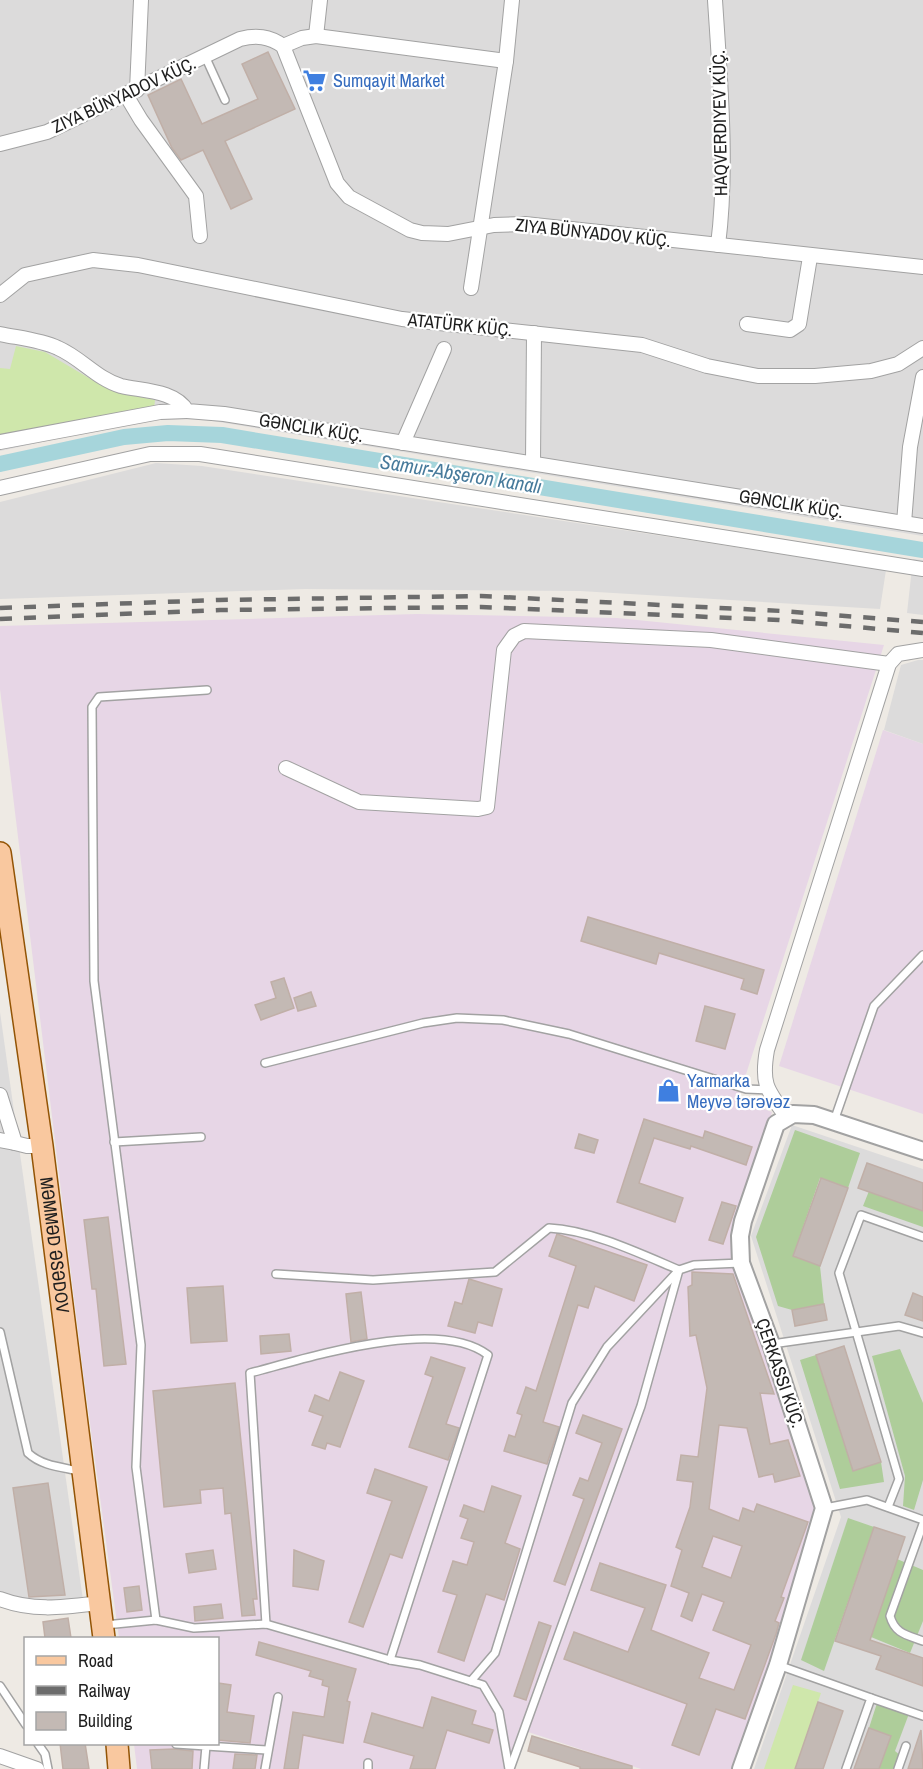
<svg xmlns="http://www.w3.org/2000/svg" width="923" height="1769" font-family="'Archivo Narrow',sans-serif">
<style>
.residential{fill:#dcdbdb}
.industrial{fill:#e7d6e6}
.grass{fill:#cfe7ab}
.forest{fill:#aecd9a}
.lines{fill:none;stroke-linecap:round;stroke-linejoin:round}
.canal{stroke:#a6d5db;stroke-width:16}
.building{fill:#c3b9b4;stroke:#c0afa7;stroke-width:1.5;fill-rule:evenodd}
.service-casing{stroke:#a2a2a2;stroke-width:10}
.minor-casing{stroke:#a2a2a2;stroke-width:16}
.tertiary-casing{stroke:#a2a2a2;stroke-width:20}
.primary-casing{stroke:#935405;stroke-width:24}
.service{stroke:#fff;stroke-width:7}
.minor{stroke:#fff;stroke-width:14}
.tertiary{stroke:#fff;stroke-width:16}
.primary{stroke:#f9c89f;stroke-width:21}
.rail{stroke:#6c6c6c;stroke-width:4.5;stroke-dasharray:12 12;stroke-linecap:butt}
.labels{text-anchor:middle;stroke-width:4.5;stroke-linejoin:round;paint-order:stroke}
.shop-label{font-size:18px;fill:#366cbe;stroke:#fff;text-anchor:start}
.street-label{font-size:18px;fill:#1e1e1e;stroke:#fff}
.water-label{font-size:20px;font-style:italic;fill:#477a9b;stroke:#fff}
</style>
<rect width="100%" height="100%" fill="#eeeae4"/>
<!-- residential -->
<g class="residential">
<path d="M0,0h923v536l-723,-117 -55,1 -145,31z"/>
<path d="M156,463l46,3 684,104 -6,39 -300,-18 -275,-2 -305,10v-97z"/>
<path d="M913,559l10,1v55l-16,-2z"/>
<path d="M918,660h5v84l-39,-14 17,-65z"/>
<path d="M0,1012l83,588 -52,4 -31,-10z"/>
<path d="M792,1125l131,44v600h-169l87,-252 -90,-281z"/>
</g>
<!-- industrial -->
<g class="industrial">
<path d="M417,614l200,4 267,27 -146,454 34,13 -41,136 85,266 -79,255h-96l-122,-40 -13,40h-369l-3,-25h84v-106h-99l-36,-267 -83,-682v-63z"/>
<path d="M883,730l40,14v370l-144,-48z"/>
</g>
<!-- grass -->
<g class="grass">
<path d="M16,346l29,6 54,32 22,9 34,7 -1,9 -154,26v-67l10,1z"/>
<path d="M793,1685l28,8 -26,76h-31z"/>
</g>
<!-- forest -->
<g class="forest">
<path d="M795,1130l65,23 -12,35 -28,-10 -27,78 27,10 4,38 -32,6 -14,-4 -22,-69z"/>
<path d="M869,1191l54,20v16l-60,-21z"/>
<path d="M900,1349l23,54v77l-9,30 -11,-4 2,-30 -33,-120z"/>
<path d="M816,1355l38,115 27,-8 3,20 -44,7 -40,-129z"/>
<path d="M848,1518l26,9 -50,144 -23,-11z"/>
<path d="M897,1559l26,11v51l-13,32 -39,-16z"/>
<path d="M878,1700l32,11 -15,40 7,6 -4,12h-19l12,-33 -22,-8z"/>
</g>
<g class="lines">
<!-- canal -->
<path class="canal" d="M0,464l124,-27 44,-4 54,2 701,115"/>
</g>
<!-- building -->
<g class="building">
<path d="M268,52l27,57 -70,32 27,58 -21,10 -28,-59 -22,10 -9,-12 -24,-53 33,-16 21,45 56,-25 -16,-35z"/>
<path d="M588,917l176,53 -7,24 -16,-5 3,-10 -85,-26 -3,11 -75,-23z"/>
<path d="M284,978l10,30 -33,12 -6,-15 21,-7 -5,-16z"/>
<path d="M311,992l5,14 -18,5 -4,-13z"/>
<path d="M705,1006l30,8 -10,35 -29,-8z"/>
<path d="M644,1119l59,19 2,-7 47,16 -6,18 -55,-19 -1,3 -36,-11 -15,45 44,15 -8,24 -58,-20z"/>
<path d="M579,1134l19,6 -4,13 -19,-5z"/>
<path d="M867,1163l56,20v28l-65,-23z"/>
<path d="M821,1178l27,10 -28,78 -27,-10z"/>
<path d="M722,1202l14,4 -13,38 -14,-4z"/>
<path d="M108,1217l18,147 -22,2 -8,-77h-4l-8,-69z"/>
<path d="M557,1234l90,31 -13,36 -39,-15 -7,22 -10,-3 -35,117 16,5 -12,37 -43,-13 5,-16 6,2 7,-22 -5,-2 9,-26 10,4 40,-125 -27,-10z"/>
<path d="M692,1272l41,2 41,120 -14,-1 10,51 18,-4 12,36 -25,6 -2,-8 -14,3 -12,-49 -28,-3 -10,84 30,12 4,-13 11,4 3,-8 51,18 -27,75 3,1 -9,23 4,2 -3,11 -31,85 -29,-10 -17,46 -27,-10 15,-41 -123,-45 10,-27 54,20 17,-44 -54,-18 9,-27 66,22 -15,45 58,23 -10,25 35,12 17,-45 -38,-15 11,-28 -22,-8 -10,27 -11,-5 8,-23 -18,-7 11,-36 -6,-3 14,-40 3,-25 -16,-2 4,-25 17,2 9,-69 -11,-53 -6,1 -2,-49 4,-2zM713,1536l29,10 -11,32 -29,-11z"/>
<path d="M469,1279l33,10 -10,37 -14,-4 -3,11 -27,-7 7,-24 7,2z"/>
<path d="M223,1286l4,55 -36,2 -4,-55z"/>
<path d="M361,1292l6,47 -16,3 -5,-48z"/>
<path d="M913,1293l10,4v24l-18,-6z"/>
<path d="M824,1304l3,16 -32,6 -3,-16z"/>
<path d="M289,1334l2,17 -30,3 -1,-18z"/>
<path d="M844,1346l37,116 -28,9 -37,-116z"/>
<path d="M431,1357l34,11 -19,56 13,4 -11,32 -39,-13 24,-70 -8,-3z"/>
<path d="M340,1372l24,9 -24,66 -13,-4 -2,6 -13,-4 11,-29 -14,-5 6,-16 14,6z"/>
<path d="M235,1383l22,216h-4l2,16 -13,1 -11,-103 -6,1 -2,-26 -23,2 1,13 -37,4 -11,-116z"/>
<path d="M583,1415l39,14 -57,156 -11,-4 30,-82 -11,-4 7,-17 8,3 14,-38 -26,-10z"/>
<path d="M375,1469l52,18 -25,71 -12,-4 -27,73 -14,-5 43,-121 -25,-8z"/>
<path d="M48,1483l17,112 -36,2 -16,-109z"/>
<path d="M492,1486l29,10 -16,47 15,6 -16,51 -18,-6 -22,67 -26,-9 19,-57 -14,-4 10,-30 14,4 7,-23 -13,-4 7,-19 -8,-3 4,-11 20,7z"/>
<path d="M874,1527l31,10 -35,103 53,18v28l-47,-17 5,-13 -46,-15z"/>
<path d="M213,1550l3,19 -27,4 -3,-19z"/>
<path d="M294,1550l30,11 -6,29 -25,-4z"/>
<path d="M139,1586l3,24 -15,2 -3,-24z"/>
<path d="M221,1604l2,14 -28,3 -1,-14z"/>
<path d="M68,1618l3,20h-26l-2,-16z"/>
<path d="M539,1622l12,4 -25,74 -12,-4z"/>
<path d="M259,1642l97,27 -9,32 3,1 -7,41 -40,-8 -5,34h-14l9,-57 31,5 5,-30 -7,-2 1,-5 -14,-4 2,-5 -55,-16z"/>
<path d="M218,1683l13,2 -4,27 27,4 -4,27 -32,-3z"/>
<path d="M432,1697l44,14 -4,13 21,6 -4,13 -42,-13 -12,39h-25l4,-13 -50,-14 8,-29 51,15z"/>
<path d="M818,1702l25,9 -20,58h-28z"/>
<path d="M869,1728l22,8 -12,33h-25z"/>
<path d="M921,1730l2,39h-15z"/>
<path d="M532,1736l100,30v3h-52v-2l-52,-16z"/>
<path d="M60,1743h25l4,26h-26z"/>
<path d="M174,1749l19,2 -1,18h-40l-2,-19z"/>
<path d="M235,1754l22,1 -2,14h-22z"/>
</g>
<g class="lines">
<defs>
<g id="service">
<path d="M205,56l20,44"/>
<path d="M265,1063l158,-40 34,-5 46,2 66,14 177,55 21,1"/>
<path d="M834,1121l40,-115 49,-51"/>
<path d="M114,1142l87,-5"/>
<path d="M276,1274l97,6 122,-8 54,-44c42,2 92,26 130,42l-72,77 -35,56 -77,250 -24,28"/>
<path d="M0,1332l28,121c14,13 33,14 51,18"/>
<path d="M772,1344l127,-18 24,7"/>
<path d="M888,1507l11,-28 -60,-206 22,-58 62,22"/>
<path d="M825,1508l42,-8 56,20"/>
<path d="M923,1524l-33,92c5,18 17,19 33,25"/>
<path d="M156,1620l-20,-153 5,-122 -47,-364 -2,-274 7,-10 108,-7"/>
<path d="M266,1624l-16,-251c58,-15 187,-57 238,-18l-98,305"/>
<path d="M105,1625l51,-5 38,8 72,-4 124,36 30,5 63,20 16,27 10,57"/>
<path d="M778,1665l93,33 -25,71"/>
<path d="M0,1686l26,39"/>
<path d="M871,1698l52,18"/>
<path d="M38,1744l7,10 3,15"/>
<path d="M176,1744l30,2 -2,23"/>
<path d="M206,1746l61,4"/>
<path d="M368,1763v6"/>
<path d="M265,1769l13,-72"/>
<path d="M510,1769l131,-363 38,-136 15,-5 47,-2"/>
<path d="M898,1769l8,-23"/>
</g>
<g id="minor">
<path d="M715,0c5,78 13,168 3,245"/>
<path d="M316,36l4,-36"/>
<path d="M283,46l19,-8 14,-2 190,25"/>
<path d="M137,90l4,-90"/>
<path d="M126,95l15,25 55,76 4,40"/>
<path d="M0,144l47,-12 193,-93c16,-4 29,-3 43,7l54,137 12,14 61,33 12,3 26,1 46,-9 31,-1 398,43"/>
<path d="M471,288l35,-227 6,-61"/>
<path d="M0,295l25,-20 68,-15 45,5 264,54 240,26 65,21 51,10h57l56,-5 27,-7 25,-16"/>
<path d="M747,324l43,6 9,-6 11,-67"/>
<path d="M0,334c19,4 41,6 58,14 23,10 39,31 63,38 21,5 54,4 66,25l37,3 699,112"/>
<path d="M0,442l160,-30 27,-1"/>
<path d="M403,443l41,-94"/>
<path d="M533,463l1,-130"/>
<path d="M0,488l150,-34h50l723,115"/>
<path d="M904,523l6,-76 13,-70"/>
<path d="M286,768l73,34 119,7 9,-2 17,-157 10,-14 10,-5 187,9 178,24"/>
<path d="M0,1095l15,48 12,3h15"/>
<path d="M786,1116c-19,-26 -25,-32 -19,-66l122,-386 9,-10 25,-4"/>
<path d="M0,1140l15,3"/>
<path d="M0,1599c34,13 65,8 100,4"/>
<path d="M0,1756l37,13"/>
</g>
<path id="tertiary" d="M741,1769l37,-104 46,-157 -53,-164 -30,-81 -1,-27 3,-15 33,-97 17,-10 21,1 109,36"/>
<g id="primary">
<path id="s1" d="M0,853l42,293 62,492"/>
<path d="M117,1744l2,25"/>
</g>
</defs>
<!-- service casing -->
<use href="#service" class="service-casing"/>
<!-- minor casing -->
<use href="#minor" class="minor-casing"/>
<!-- tertiary casing -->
<use href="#tertiary" class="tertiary-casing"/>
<!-- primary casing -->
<use href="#primary" class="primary-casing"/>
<!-- service -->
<use href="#service" class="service"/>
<!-- minor -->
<use href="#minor" class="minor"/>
<!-- tertiary -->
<use href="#tertiary" class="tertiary"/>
<!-- primary -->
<use href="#primary" class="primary"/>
<!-- rail -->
<g class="rail">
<path d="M0,608l219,-8 262,-4 301,15 141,11"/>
<path d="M0,619l220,-9 261,-3 298,13 144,13"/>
</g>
</g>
<!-- icons -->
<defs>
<symbol id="supermarket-bare" viewBox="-9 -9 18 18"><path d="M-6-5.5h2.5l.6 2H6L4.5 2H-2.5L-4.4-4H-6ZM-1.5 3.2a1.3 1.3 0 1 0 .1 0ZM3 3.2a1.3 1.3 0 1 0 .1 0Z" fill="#3f7fe0" stroke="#fff" stroke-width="2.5" paint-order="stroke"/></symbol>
<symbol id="shop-bare" viewBox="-9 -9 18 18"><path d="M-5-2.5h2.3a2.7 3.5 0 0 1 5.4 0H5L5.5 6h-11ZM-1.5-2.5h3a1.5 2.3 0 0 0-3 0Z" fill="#3f7fe0" stroke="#fff" stroke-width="2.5" paint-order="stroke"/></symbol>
</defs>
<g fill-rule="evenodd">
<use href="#supermarket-bare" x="298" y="64" width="33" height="33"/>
<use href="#shop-bare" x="652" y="1074" width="33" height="33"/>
</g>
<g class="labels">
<!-- shop labels -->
<g class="shop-label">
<text x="333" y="87">Sumqayit Market</text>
<text x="687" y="1087">Yarmarka<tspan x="687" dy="21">Meyvә tәrәvәz</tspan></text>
</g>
<!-- street labels -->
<g class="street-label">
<text transform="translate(124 95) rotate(-25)" y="6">ZIYA BÜNYADOV KÜÇ.</text>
<text transform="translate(720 123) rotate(-91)" y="6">HAQVERDIYEV KÜÇ.</text>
<text transform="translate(593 233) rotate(6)" y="6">ZIYA BÜNYADOV KÜÇ.</text>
<text transform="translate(460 325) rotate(6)" y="6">ATATÜRK KÜÇ.</text>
<text transform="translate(311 428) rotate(9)" y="6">GƏNCLIK KÜÇ.</text>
<text transform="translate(791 504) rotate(9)" y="6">GƏNCLIK KÜÇ.</text>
<text dy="6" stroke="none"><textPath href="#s1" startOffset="396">MƏMMƏD ƏSƏDOV</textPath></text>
<text transform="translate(780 1373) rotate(71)" y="6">ÇERKASSI KÜÇ.</text>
</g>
<!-- water labels -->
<g class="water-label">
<text transform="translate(461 474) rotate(9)" y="7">Samur-Abşeron kanalı</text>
</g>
</g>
<!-- legend -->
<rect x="24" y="1637" width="195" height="108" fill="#ffffff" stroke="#a5a5a5" stroke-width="1.5"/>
<rect x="36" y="1656" width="30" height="9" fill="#f9c89f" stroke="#a5a5a5" stroke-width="1.5"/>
<text x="78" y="1667" font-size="18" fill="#1e1e1e">Road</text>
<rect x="36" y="1686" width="30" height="9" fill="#6c6c6c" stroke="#a5a5a5" stroke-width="1.5"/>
<text x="78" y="1697" font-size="18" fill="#1e1e1e">Railway</text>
<rect x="36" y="1712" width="30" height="18" fill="#c3b9b4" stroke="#a5a5a5" stroke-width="1.5"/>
<text x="78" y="1727" font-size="18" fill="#1e1e1e">Building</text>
</svg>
